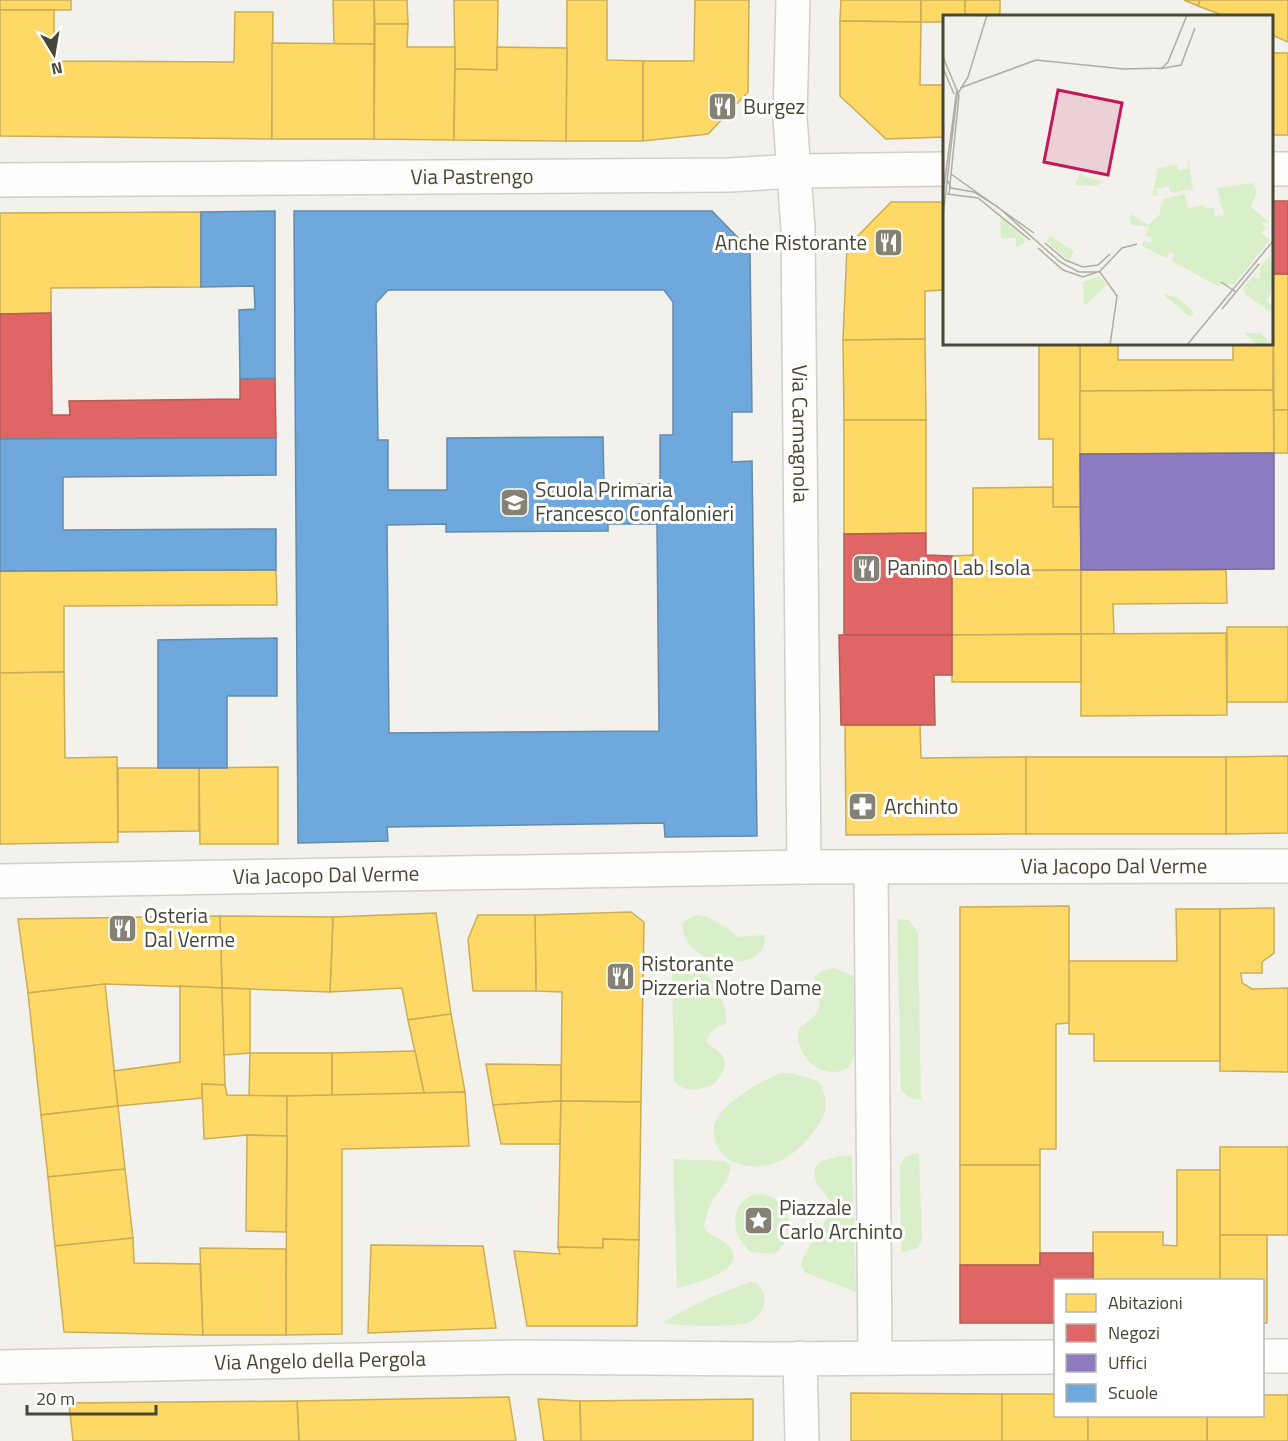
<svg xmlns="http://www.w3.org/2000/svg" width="1288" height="1441" font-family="'Titillium Web',sans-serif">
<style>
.green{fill:#d8efc9}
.homes{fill:#ffd966;stroke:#c9ad58;stroke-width:1.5}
.shops{fill:#e06666;stroke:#b35c58;stroke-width:1.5}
.offices{fill:#8e7cc3;stroke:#7a6c99;stroke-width:1.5}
.schools{fill:#6fa8dc;stroke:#648baa;stroke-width:1.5;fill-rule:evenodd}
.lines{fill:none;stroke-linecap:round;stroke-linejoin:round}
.minor-casing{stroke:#d0cfc9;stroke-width:36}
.minor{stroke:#fdfdfc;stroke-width:33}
.labels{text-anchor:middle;stroke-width:6;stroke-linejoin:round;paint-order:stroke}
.poi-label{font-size:21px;fill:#4a4636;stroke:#fff;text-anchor:start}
.street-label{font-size:21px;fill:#4a4636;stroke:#fff}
.inset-road{fill:none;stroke:#afada3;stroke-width:1.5}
.view{fill:#c2185b;fill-opacity:0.15;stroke:#c2185b;stroke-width:3}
.inset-edge{fill:none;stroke:#4a4636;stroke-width:3}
</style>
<rect width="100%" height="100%" fill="#f2f1eb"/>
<!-- green -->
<g class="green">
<path d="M696,915l13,2 31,20 25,-2c3,44 -89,31 -82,-13z"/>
<path d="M897,919l12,1 9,12 3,168 -10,-1 -10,-8z"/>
<path d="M678,959c6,1 13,1 18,5 16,10 32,41 30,59 -9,5 -20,9 -19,20 20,13 24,21 7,41 -15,6 -28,10 -40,-3l-2,-117z"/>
<path d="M834,968l21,9 -1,81 -6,10c-4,1 -9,4 -14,4 -22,0 -41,-23 -35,-44 12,-8 23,-15 20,-32 -2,-7 -5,-12 -4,-20l9,-6z"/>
<path d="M781,1073h11l26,8c12,20 10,31 -4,50 -9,12 -20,24 -34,30 -21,10 -54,7 -64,-17 -1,-4 -3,-13 -2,-18 5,-22 47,-45 67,-53z"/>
<path d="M919,1153l3,88 -4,7 -17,4 -1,-87 6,-9z"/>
<path d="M842,1156l8,-1 2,2 4,135 -50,-19 -5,-8c5,-20 25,-38 29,-56 3,-18 -21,-19 -14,-43l8,-6z"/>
<path d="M673,1159l51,2 6,4c2,15 -14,27 -20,40 -3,6 -4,13 -6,20 3,13 16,11 24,20 24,26 -36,39 -51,43z"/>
<path d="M756,1194c35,0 44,41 18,60l-23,-2c-21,-16 -23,-49 5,-58z"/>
<path d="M751,1282l6,1c6,7 9,12 7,21 -3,8 -7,14 -14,18 -14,6 -72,4 -88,1 27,-17 58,-31 89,-41z"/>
</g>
<!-- homes -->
<g class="homes">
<rect x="0" y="0" width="71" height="10"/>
<path d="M333,0h41v44h-40z"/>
<path d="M374,0h33l1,24h-33z"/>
<path d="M454,0h44l-1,70 -42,-1z"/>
<path d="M567,0h40v60l36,1v80h-77z"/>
<path d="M695,0h54l-1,92 -40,42 -65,7v-80h51z"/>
<path d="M841,0h80v22l-81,-1z"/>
<path d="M921,0h44v16h-21v6h-23z"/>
<rect x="965" y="0" width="35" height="16"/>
<path d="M1184,0h16l-2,6z"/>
<path d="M1200,0h88v42l-16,-7v-19h-47l-27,-10z"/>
<path d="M0,10h54v51l180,1 1,-50h38l-1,127 -272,-3z"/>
<path d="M840,21l81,1 -1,63h24v52l-58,2 -46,-43z"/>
<path d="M375,24h33l-1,23h48l-1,93 -80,-1z"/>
<path d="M272,43l102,1v95h-102z"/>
<path d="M497,47l70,1 -1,93 -112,-1 1,-71 42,1z"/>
<rect x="1272" y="53" width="16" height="82"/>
<path d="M1272,201l1,93h-1z"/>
<path d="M891,202h53v88l-19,1v48l-82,1 4,-93z"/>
<path d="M201,212v75l-150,1v25l-51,1v-101z"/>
<path d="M1273,274h15v136h-14z"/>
<path d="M1272,294h1v96l-193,1v-47h38v16h115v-16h39z"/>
<path d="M925,339l1,81h-82l-1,-80z"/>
<path d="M1039,344h41v163h-27v-68h-14z"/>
<path d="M1273,390l1,63 -194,1v-63z"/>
<rect x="1274" y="410" width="14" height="43"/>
<path d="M844,420h82v113l-82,1z"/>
<path d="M1053,487v20h27l1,63 -108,1v-83z"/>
<path d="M973,555v16l108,-1v64l-129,1v-79z"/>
<path d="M276,570l1,35 -213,1v66l-64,1v-102z"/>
<path d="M1081,570h145l1,33 -114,1 1,30h-33z"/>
<rect x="1227" y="627" width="61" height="75"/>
<path d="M1226,633l1,82 -146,1v-82z"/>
<path d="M1081,634v48h-129v-47z"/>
<path d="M64,672l1,86 52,-1 1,85 -118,2v-171z"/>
<path d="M845,725h75l1,33 105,-1v77l-180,1z"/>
<path d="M1288,756v77l-62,1v-77z"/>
<rect x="1026" y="757" width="200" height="77"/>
<path d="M278,767v77h-78l-1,-76z"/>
<path d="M118,768h81v63l-81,1z"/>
<path d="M1069,906v117l-13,1v125h-16v16h-80v-258z"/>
<path d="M1274,908v45l-12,9v11h-21l1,10 10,6 36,-1v84l-68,-1v-162z"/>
<path d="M1176,909h44v152h-126v-27h-25v-73h108z"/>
<path d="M631,912l13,10 -3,180 -80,-1 1,-109 -26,-1 -1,-76z"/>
<path d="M436,913l15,101 -43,6 -6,-32 -72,4 3,-75z"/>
<path d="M478,915h57l1,76h-63l-5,-52z"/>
<path d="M220,916l113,1 -3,75 -108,-4z"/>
<path d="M220,916l2,72 -117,-4 -77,9 -10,-74z"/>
<path d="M105,984l13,122 -77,9 -13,-122z"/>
<path d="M180,986l42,2 3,97 -23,-1v14l-84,8 -4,-35 66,-9z"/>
<path d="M222,988l28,1v64l-26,2z"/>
<path d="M451,1014l14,78 -41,1 -16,-73z"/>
<path d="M415,1051l9,42 -92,3v-43z"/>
<path d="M250,1053h82v43h-83z"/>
<path d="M486,1064l75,1v36l-68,4z"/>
<path d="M202,1084l23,1 2,10 60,1v40l-40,-1 -43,4z"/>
<path d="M465,1092l4,54 -127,3v185l-56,1 1,-239z"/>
<path d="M561,1101l-1,43h-59l-8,-39z"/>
<path d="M561,1101l80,1 -2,138 -36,-1v9l-45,-1z"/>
<path d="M118,1106l7,63 -77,8 -7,-62z"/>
<path d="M247,1135l40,1 -1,96 -40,-1z"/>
<rect x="1220" y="1147" width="68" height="88"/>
<rect x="960" y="1165" width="80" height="100"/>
<path d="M125,1169l8,69 -78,8 -7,-69z"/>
<path d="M1177,1170h43v110h-127v-48h70v13l14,1z"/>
<path d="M1220,1235h47v88h-5v-43h-42z"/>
<path d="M133,1238l1,25 66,1 3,71 -139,-3 -9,-86z"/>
<path d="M603,1239l36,1 -2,86h-110l-13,-75 46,3 -2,-7 45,1z"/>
<path d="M371,1245l112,1 13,82 -128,5z"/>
<path d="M200,1248l86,1v86h-83z"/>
<path d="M851,1393l151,1v47h-151z"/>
<path d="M1002,1394h54v22h32v25h-86z"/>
<path d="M1262,1395h26v46h-81v-25h55z"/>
<path d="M509,1397l7,44h-217l-2,-40z"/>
<path d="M538,1399l42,2 1,40h-37z"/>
<path d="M753,1399v42h-172l-1,-40z"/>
<path d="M297,1401l2,40h-226l-4,-38z"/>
<rect x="1088" y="1416" width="119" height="25"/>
</g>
<!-- shops -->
<g class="shops">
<rect x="1273" y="201" width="15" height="73"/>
<path d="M51,313l1,102h18l-1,-14 171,-2v-20l35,-1 1,60 -276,1v-125z"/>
<path d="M926,533v22l26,1v79h-108v-101z"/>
<path d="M839,635h113v40h-18l1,50h-94z"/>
<path d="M1040,1253h53v27h-37v43h-96v-58h80z"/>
</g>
<!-- offices -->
<path class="offices" d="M1274,453v116l-193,1 -1,-116z"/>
<!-- schools -->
<g class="schools">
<path d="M275,211v167l-35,1 -1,-69 16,-1 -1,-23 -53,1v-75z"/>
<path d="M294,211h418l38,39 2,162h-20v50l20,-1 5,375 -92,1 -1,-14 -277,4 1,14 -90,2zM388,290h276l9,12v133h-13v49h-56l-1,-47 -156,1v52h-59v-50h-10l-2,-137zM446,524v8l162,-1v-7h49l2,207 -270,2 -2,-208z"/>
<path d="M276,438v37l-213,2v53l213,-1v41l-276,1v-132z"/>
<path d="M277,638v58h-50v72h-69v-128z"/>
</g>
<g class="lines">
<defs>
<g id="minor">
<path id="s1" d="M793,0l-3,118 8,111 6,638"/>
<path d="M1272,169h16"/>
<path id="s2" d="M0,180l729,-5 66,-4 149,-2"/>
<path d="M871,867l4,491"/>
<path id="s3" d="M0,881l804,-14 484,-1"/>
<path d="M1262,1356h26"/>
<path d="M800,1358l2,83"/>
<path id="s4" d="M0,1367l517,-10 257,2 282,-2"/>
</g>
</defs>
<!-- minor casing -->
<use href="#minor" class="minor-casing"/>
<!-- minor -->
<use href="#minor" class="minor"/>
</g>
<!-- icons -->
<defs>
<symbol id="restaurant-square" viewBox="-11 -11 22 22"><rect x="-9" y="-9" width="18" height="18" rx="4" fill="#858275" stroke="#fff"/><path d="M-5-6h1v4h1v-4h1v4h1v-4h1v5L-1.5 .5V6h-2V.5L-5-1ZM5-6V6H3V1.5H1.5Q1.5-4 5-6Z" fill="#fff"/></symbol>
<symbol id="school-square" viewBox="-11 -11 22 22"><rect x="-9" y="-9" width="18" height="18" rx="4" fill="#858275" stroke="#fff"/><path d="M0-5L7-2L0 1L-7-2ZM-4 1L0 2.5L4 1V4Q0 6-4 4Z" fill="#fff"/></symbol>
<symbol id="pharmacy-square" viewBox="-11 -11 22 22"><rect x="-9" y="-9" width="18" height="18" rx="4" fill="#858275" stroke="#fff"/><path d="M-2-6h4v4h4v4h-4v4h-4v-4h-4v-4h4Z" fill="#fff"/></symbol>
<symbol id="sight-square" viewBox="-11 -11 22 22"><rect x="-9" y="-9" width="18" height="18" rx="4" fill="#858275" stroke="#fff"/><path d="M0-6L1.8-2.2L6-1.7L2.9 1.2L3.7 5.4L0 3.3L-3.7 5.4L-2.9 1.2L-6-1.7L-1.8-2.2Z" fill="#fff"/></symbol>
</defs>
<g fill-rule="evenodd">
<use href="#restaurant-square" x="706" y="90" width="33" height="33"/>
<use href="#restaurant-square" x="872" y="226" width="33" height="33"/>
<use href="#school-square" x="498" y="486" width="33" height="33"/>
<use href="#restaurant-square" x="850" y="552" width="33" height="33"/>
<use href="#pharmacy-square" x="846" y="790" width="33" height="33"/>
<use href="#restaurant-square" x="106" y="912" width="33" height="33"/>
<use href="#restaurant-square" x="604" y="960" width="33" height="33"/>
<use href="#sight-square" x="742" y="1204" width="33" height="33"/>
</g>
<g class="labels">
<!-- poi labels -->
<g class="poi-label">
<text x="743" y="114">Burgez</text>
<text x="867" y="250" text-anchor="end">Anche Ristorante</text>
<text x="535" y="497">Scuola Primaria<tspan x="535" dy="24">Francesco Confalonieri</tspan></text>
<text x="887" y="575">Panino Lab Isola</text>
<text x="884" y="814">Archinto</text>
<text x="144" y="923">Osteria<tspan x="144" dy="24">Dal Verme</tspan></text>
<text x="641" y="971">Ristorante<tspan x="641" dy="24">Pizzeria Notre Dame</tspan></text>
<text x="779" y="1215">Piazzale<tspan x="779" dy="24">Carlo Archinto</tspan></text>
</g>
<!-- street labels -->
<g class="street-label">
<text dy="7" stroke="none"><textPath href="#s2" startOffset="472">Via Pastrengo</textPath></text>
<text dy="7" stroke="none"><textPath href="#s1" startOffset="434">Via Carmagnola</textPath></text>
<text dy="7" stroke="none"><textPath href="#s3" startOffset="1114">Via Jacopo Dal Verme</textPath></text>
<text dy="7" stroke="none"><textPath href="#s3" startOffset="326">Via Jacopo Dal Verme</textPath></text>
<text dy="7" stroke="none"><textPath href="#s4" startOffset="320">Via Angelo della Pergola</textPath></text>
</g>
</g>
<!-- overview -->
<g transform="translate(943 15)">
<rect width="330" height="330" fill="#f2f1eb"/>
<path d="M245,141l5,33 -22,4 -2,-7 -13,3 1,6 -5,1 6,-28 19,-3 1,5 10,-1zM137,158l6,4 17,4 -7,5 -21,-1zM310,168l4,8 -6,16 19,16 -10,-1 6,5 -5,6 9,7 -36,44 -17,2 -45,-25 3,-7 -5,-2 -3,6 -25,-12 2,-5 7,2 1,-5 -7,-3 5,-8 -19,-2 -1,-11 18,11 12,-11 1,-12 3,5 -1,-8 22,-5 3,14 16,-3 1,4 9,-2 1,9 9,-1 -7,-27zM57,201l26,24 -4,5 -6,2v-9h-15zM107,221l24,15 -5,10 -23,-20zM327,240l3,35 -7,11 7,5v8l-28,-20 -2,-6 14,-16 -2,7 5,-1v-11zM156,261l8,9 -23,21 -1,-24zM220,279l15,4 16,14 -4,5zM301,318h16l13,12h-16z" fill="#d8efc9"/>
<path class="inset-road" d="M0,42l16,38 -10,99M0,53l11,26M216,54l22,-4 14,-37M17,73l76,-28 88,9 38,-1 6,-6 19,-47M8,159l83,59M5,166l3,7 23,4 24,15 62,55 19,10h21l17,24 -7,49M0,179l14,-105M4,179l31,4 52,42M0,201l14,-121 11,-18 19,-62M102,228l20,17 18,7 15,-2 12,-11M95,233l25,22 20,7 17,-6 22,-23 15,-4M278,267l15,10M279,294l37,-45M244,330l86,-104"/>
<path class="view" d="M115,75l64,13 -14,72 -64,-13z"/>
<rect width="330" height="330" class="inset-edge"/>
</g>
<!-- legend -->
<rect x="1054" y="1279" width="210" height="138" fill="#ffffff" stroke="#b7b5af" stroke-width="1.5"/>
<rect x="1066" y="1294" width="30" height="18" fill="#ffd966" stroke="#b7b5af" stroke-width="1.5"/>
<text x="1108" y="1309" font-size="18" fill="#4a4636">Abitazioni</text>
<rect x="1066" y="1324" width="30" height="18" fill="#e06666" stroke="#b7b5af" stroke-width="1.5"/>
<text x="1108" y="1339" font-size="18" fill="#4a4636">Negozi</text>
<rect x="1066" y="1354" width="30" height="18" fill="#8e7cc3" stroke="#b7b5af" stroke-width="1.5"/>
<text x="1108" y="1369" font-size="18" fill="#4a4636">Uffici</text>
<rect x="1066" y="1384" width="30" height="18" fill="#6fa8dc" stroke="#b7b5af" stroke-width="1.5"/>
<text x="1108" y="1399" font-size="18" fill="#4a4636">Scuole</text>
<!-- north arrow -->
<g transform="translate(54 54) rotate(169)" stroke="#ffffff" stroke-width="4.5" paint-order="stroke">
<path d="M0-4.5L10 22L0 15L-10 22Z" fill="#4a4636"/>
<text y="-9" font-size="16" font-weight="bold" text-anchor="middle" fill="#4a4636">N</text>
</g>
<!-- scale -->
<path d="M27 1405v9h129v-9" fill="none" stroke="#4a4636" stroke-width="3"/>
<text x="36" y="1405" font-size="18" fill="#4a4636" stroke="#ffffff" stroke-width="4.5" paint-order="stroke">20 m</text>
</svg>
